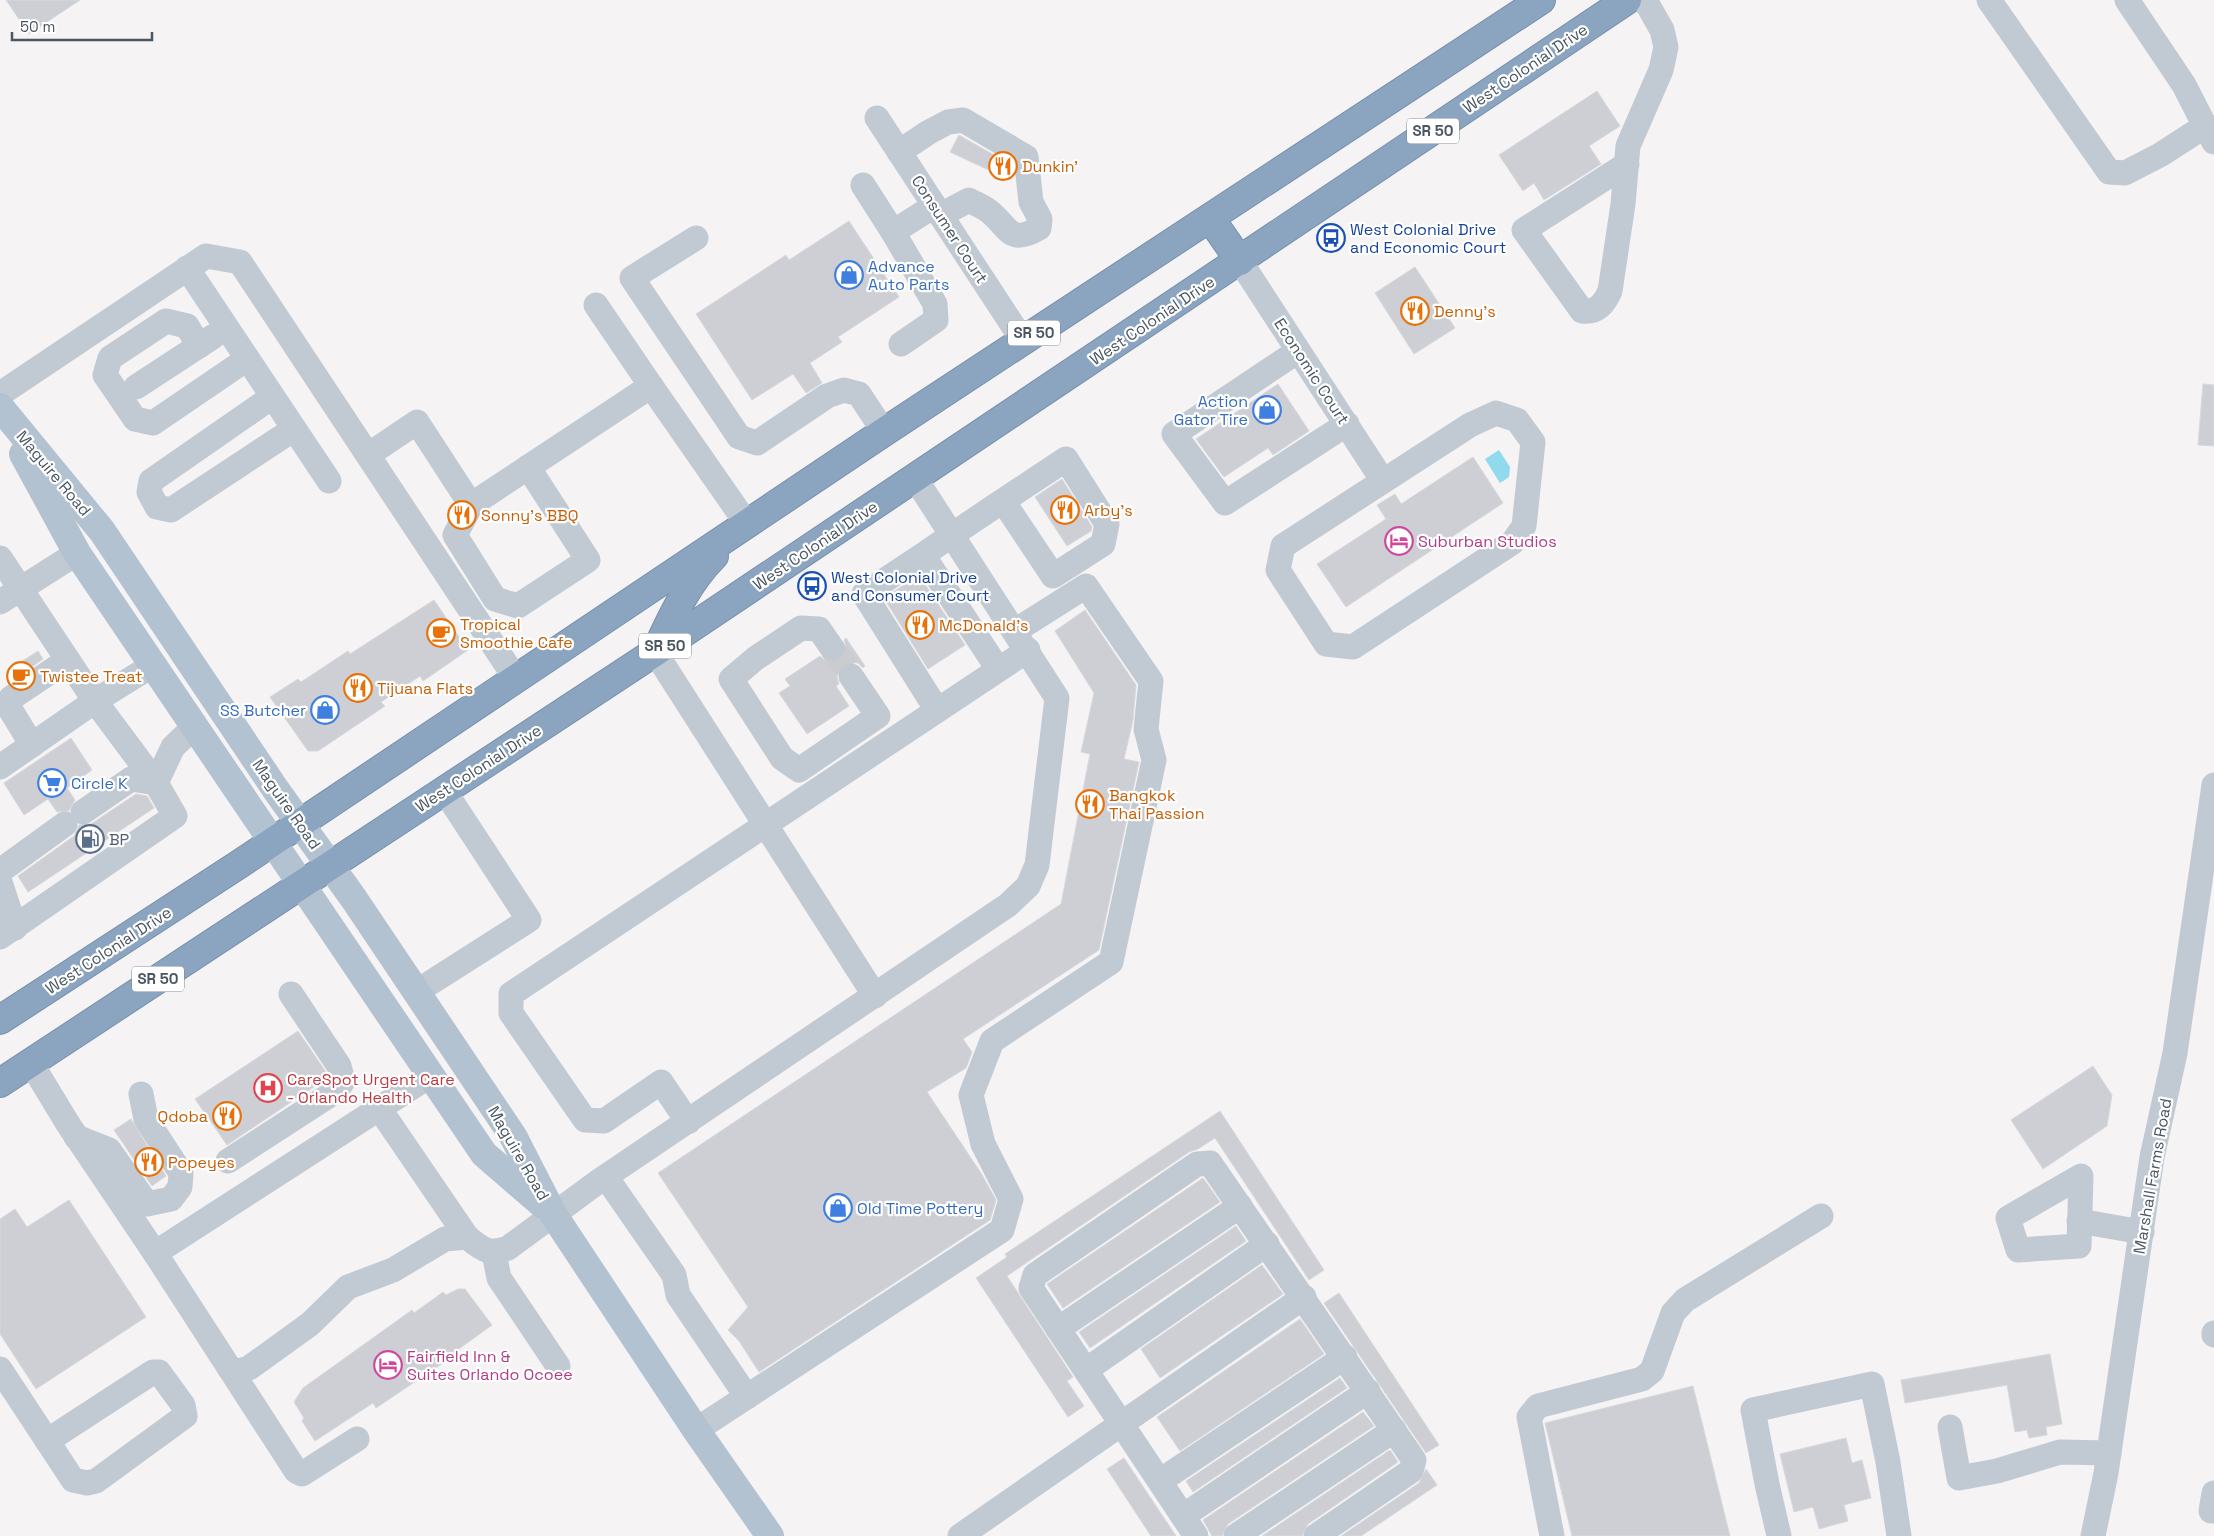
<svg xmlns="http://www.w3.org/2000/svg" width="2214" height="1536" font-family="'Space Grotesk',sans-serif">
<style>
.water{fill:#90daee}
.building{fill:#cdcfd5;stroke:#d7d9de}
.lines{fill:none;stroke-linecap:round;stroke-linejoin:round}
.minor-tunnel{stroke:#caccce;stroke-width:25;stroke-dasharray:25 12;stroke-linecap:butt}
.highway-casing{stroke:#7690ad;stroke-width:30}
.minor{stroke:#c1cad2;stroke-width:25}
.major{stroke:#b3c2d1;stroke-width:28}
.highway{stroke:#8ba5c1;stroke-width:28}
.labels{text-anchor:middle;stroke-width:4.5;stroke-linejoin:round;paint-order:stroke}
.shield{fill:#fff;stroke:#808990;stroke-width:1}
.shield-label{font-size:15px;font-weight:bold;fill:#4a5661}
.street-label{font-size:16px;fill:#4a5661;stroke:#fff}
.food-label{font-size:16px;fill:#c56008;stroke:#fff;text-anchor:start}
.transit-label{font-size:16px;fill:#164399;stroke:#fff;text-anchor:start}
.shop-label{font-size:16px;fill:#366cbe;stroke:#fff;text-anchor:start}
.hotel-label{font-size:16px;fill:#b23c85;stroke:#fff;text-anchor:start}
.service-label{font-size:16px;fill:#4e5e75;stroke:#fff;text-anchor:start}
.health-label{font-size:16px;fill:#be3a42;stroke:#fff;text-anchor:start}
</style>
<rect width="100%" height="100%" fill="#f5f3f3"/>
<!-- water -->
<path class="water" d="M1499,450l11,17 -1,10 -9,6 -15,-24z"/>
<!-- building -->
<g class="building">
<path d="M6,0h74l-51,34z"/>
<path d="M1597,91l23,35 -31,20 12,18 -57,36 -10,-17 -11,8 -24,-36z"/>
<path d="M959,135l54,31v6l-3,8 -60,-28z"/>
<path d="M849,221l50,76 -61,40 4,5 -32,21 12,20 -16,10 -13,-19 -41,26 -56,-86 90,-59 3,5z"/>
<path d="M1415,267l40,61 -41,26 -39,-61z"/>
<path d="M1278,384l31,47 -36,24 -5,-7 -44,29 -28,-38z"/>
<path d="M2203,384l11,1v61l-16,-1z"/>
<path d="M1473,457l30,46 -157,104 -29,-43 69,-45 -9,-14 18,-11 6,10z"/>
<path d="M1062,479l30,48 -1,4 -24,15 -32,-49z"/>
<path d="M919,575l46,70 -37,24 -44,-71z"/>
<path d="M434,600l34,50 -45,31 -3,-5 -39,26 4,4 -67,45h-10l-38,-54 28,-18 3,3 47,-31 2,3z"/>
<path d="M1085,610l51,75 -3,35 -9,39 15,3 -40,188 -136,89 9,13 -6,16 -39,24 54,81 15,27 -6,20 -231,152 -20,-31 -11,-11 20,-23 -90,-134 403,-269 29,-150 -9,-2 13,-59 -39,-62z"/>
<path d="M846,638l19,28 -2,2 -5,-5 -8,-1 -7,2 -5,6 -1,7 2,7 -3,2 13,20 -42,28 -28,-41 11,-7 -5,-7 35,-23 6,5 8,1 6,-2 5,-6 1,-8 -2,-6z"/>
<path d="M38,651l5,8 -30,21 -6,-9z"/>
<path d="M71,738l21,32 -25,18 8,12 -6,11 -12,1 -9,-13 -24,16 -20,-32z"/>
<path d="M136,794l11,2 7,12 -126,84 -10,-16 56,-40 5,-11 12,-1z"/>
<path d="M298,1031l28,41 1,6 -100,67 -32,-46z"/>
<path d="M2093,1066l19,29 -5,31 -64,43 -32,-49z"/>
<path d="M1220,1111l104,159 -15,10 -94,-142 -17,11 -9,3 -182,124 66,101 -6,4 17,25 -16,11 -92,-139 31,-21 -2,-3z"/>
<path d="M131,1119l35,57 -14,10 -38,-56z"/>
<path d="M1203,1178l17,24 -157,106 -16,-24z"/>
<path d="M69,1200l77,117 -110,72 -36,-55v-115l15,-10 12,18z"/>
<path d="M1236,1226l10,15 -156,107 -11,-16z"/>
<path d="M1262,1265l21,29 -123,84 -19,-29z"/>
<path d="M458,1289h7l27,36 -47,34 1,2 -70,47 -3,-5 -58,38 -13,-20 2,-3 -10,-16 9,-14 109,-78 2,3 29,-21 3,3z"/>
<path d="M1339,1293l100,152 -13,8 -102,-150z"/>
<path d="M1300,1319l24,35 -144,97 -23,-34z"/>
<path d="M2050,1354l12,70 -16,3 1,8 -18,3 -2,-8 -12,2 -8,-47 -102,18 -4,-23z"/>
<path d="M1340,1378l7,10 -154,104 -7,-11z"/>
<path d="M1693,1386l37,150h-158l-27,-113z"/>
<path d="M1363,1412l11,14 -146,98 -6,12h-10l-9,-16z"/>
<path d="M1846,1438l6,25 10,-3 9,38 -27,7 4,16 -29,8 -6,-22 -19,5 -14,-58z"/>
<path d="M1390,1450l8,12 -90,62 -6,12h-40z"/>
<path d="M1124,1458l52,78h-25l-44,-67z"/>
<path d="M1426,1469l11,16 -76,51h-20l78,-53z"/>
</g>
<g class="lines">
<!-- minor-tunnel -->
<path class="minor-tunnel" d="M832,648l19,28"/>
<defs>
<g id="highway">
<path d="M1210,218l30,43"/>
<path d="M656,651c16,-34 31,-68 58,-95"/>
<path d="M0,1020l238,-155 646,-433 657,-432"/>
<path d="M0,1083l655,-431 972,-652"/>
</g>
</defs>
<!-- highway casing -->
<use href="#highway" class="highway-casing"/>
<!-- minor -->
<g class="minor">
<path d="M1989,0l120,172 16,1 35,-18 45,-29 9,16"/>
<path d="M2127,0l57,85 21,41"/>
<path d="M877,118l146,223"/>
<path d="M899,152l30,-20 19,-10 15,-2 63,37 5,45 9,17 -1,9c-29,17 -29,1 -49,-16 -6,-5 -14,-8 -21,-12l-28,15"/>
<path d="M1627,164l-103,66 58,81c15,2 22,-7 28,-20l13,-87 5,-58 33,-76 5,-23 -4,-17 -17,-30"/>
<path d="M863,185l30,47"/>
<path d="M696,238l-64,40 107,159 18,6 70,-47 17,-6 15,4 25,38"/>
<path d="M1240,261l143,220"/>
<path d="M187,268l142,213"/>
<path d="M901,344l35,-24 -1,-16 -42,-72 41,-26"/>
<path d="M199,346l-12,-20 -21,-5 -56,37 -5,17 30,44 18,4 94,-64"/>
<path d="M1298,351l-124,83 51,69 122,-79"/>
<path d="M651,386l96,138"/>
<path d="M136,387l78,-51"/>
<path d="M0,394l206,-138 34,6 276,417"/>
<path d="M272,397l-121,84 -2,11 8,15 14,3 123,-81"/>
<path d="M1496,413l21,7 16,22 -9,84 -11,16 -160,105 -27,-3 -48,-74 5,-24 187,-121z"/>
<path d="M368,455l49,-33 54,83 180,-119 -55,-81"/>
<path d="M471,505l-16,30 40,64 23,7 70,-46 -60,-93"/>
<path d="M923,555l-59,39 73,116"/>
<path d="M0,558l95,143 61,82 19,33 -175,121"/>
<path d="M0,602l77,-49"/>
<path d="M832,648l-13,-19 -18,-1 -45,30 -25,21 51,79 17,12 79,-54 -27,-40"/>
<path d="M655,652l220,344"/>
<path d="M998,669l-75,-114c47,-33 95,-64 143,-96l41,65 -4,20 -50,32 -50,-75"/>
<path d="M32,745l-22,-36 1,-11 57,-38"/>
<path d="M0,767l95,-66 58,-36"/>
<path d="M156,783l17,-36 22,-21"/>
<path d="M83,812l48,-33 25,4"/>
<path d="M0,871l65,-47"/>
<path d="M0,882l15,46"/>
<path d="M416,992l113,-72 -85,-130"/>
<path d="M31,1063l37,61 87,129 276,-178"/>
<path d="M379,1108l88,129"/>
<path d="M688,1122l-27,-40 -57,39 -19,-1 -74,-107v-19l517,-344"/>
<path d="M76,1137l33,13 38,54 24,-5 9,-12 1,-14 -35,-54 -5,-25"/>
<path d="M228,1161l108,-70 7,-10 -4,-15 -48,-72"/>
<path d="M2081,1176l-2,70 -61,4 -10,-32z"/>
<path d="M606,1177l68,98 4,20 69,102"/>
<path d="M2079,1221l63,11"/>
<path d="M155,1253l75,116 9,2 10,-3 61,-44 38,-37 45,-17 52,-31 22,-2c16,13 22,18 41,11l91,-67 409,-276 20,-19 9,-21 20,-167 -142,-220"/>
<path d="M494,1253l5,25 59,88"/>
<path d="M1058,1329l182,-123"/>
<path d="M2214,1335v-2"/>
<path d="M0,1369l73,111 14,3 9,-2 89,-65 -2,-11 -24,-33h-6l-106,69"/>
<path d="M230,1369l66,102 6,3 55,-35"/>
<path d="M1086,1370l181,-126"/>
<path d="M1950,1427l9,51 38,-7 63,-19 49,1"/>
<path d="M696,1430l306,-200 9,-31 -28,-55 -12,-49 21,-54 119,-79 43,-202 -8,-31 5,-48 -65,-95 -71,45"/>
<path d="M1160,1481l185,-124"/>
<path d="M2214,1493l-3,18h3"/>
<path d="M1183,1516l185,-125"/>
<path d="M960,1536l344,-239"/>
<path d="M1196,1536l-165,-248 4,-13 162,-111 13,-1 204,297 -3,11 -95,65"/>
<path d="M1236,1536l158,-106"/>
<path d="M1552,1536l-23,-119 9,-11 104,-27 10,-8 21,-58 12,-13 136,-84"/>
<path d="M1779,1536l-12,-52 -14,-74 119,-26 16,78 11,74"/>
<path d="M2093,1536l13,-63 46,-316 23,-104 39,-268"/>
</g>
<!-- major -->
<g class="major">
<path d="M0,407l102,124 174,259 78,109 159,237 40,78 143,216 74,106"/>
<path d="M23,454l54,99 407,601 59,51"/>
</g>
<!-- highway -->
<use href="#highway" class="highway"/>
</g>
<!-- icons -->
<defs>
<symbol id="restaurant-ring" viewBox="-11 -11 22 22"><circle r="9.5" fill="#fff" stroke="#e8710a" stroke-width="1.5"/><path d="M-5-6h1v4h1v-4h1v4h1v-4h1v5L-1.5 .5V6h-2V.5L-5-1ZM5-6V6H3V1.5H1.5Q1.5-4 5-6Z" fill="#e8710a"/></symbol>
<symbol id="bus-ring" viewBox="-11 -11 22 22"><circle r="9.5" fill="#fff" stroke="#1a4fb4" stroke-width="1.5"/><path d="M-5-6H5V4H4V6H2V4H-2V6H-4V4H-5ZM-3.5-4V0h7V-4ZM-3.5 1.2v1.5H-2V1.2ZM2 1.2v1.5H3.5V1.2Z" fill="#1a4fb4"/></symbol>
<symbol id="shop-ring" viewBox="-11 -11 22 22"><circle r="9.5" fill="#fff" stroke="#3f7fe0" stroke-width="1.5"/><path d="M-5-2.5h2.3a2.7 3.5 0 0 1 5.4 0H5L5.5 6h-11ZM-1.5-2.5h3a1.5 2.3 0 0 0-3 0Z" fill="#3f7fe0"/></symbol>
<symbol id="hotel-ring" viewBox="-11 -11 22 22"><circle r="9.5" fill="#fff" stroke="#d1479c" stroke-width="1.5"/><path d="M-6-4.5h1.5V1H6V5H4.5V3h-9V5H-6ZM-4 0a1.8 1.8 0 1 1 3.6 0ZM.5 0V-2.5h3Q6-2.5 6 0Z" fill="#d1479c"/></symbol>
<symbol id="cafe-ring" viewBox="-11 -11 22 22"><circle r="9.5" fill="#fff" stroke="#e8710a" stroke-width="1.5"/><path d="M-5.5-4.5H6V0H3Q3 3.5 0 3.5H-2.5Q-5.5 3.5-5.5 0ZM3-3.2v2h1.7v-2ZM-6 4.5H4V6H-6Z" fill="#e8710a"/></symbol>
<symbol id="supermarket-ring" viewBox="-11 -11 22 22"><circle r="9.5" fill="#fff" stroke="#3f7fe0" stroke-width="1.5"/><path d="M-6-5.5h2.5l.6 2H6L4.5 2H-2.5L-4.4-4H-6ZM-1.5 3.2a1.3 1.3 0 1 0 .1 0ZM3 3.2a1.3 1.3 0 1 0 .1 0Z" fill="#3f7fe0"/></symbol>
<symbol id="fuel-ring" viewBox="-11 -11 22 22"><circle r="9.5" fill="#fff" stroke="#5c6f8a" stroke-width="1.5"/><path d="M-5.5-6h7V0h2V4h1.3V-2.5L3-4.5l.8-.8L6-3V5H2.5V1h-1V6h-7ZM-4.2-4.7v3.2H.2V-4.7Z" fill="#5c6f8a"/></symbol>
<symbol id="hospital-ring" viewBox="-11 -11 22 22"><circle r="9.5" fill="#fff" stroke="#e0444e" stroke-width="1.5"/><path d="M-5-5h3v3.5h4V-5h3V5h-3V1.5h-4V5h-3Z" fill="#e0444e"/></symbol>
</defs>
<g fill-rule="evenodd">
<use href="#restaurant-ring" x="987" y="150" width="32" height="32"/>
<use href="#bus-ring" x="1315" y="222" width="32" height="32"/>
<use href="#shop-ring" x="833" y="259" width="32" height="32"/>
<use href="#restaurant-ring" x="1399" y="295" width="32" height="32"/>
<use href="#shop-ring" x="1251" y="394" width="32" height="32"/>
<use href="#restaurant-ring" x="1049" y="494" width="32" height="32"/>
<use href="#restaurant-ring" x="446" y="499" width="32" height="32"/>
<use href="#hotel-ring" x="1383" y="525" width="32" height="32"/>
<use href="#bus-ring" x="796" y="570" width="32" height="32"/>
<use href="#restaurant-ring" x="904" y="609" width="32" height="32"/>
<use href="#cafe-ring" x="425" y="617" width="32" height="32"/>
<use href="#cafe-ring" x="5" y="660" width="32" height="32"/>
<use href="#restaurant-ring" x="342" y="672" width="32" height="32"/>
<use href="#shop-ring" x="309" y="694" width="32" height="32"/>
<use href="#supermarket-ring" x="36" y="767" width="32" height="32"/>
<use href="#restaurant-ring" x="1074" y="788" width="32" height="32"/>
<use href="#fuel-ring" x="74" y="823" width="32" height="32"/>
<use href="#hospital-ring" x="252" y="1072" width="32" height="32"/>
<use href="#restaurant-ring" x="211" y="1100" width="32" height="32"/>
<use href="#restaurant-ring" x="133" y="1146" width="32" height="32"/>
<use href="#shop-ring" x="822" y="1192" width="32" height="32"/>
<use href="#hotel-ring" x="372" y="1349" width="32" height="32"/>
</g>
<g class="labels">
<!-- shield labels -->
<g class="shield">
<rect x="1407" y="118.5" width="52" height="25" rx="4"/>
<rect x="1008" y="320.5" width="52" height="25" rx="4"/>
<rect x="639" y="633.5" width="52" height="25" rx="4"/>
<rect x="132" y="966.5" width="52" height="25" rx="4"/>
</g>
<g class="shield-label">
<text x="1433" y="136">SR 50</text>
<text x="1034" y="338">SR 50</text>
<text x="665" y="651">SR 50</text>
<text x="158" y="984">SR 50</text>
</g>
<!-- street labels -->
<g class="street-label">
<text transform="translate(1525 68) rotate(-34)" y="6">West Colonial Drive</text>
<text transform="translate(950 229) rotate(57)" y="6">Consumer Court</text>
<text transform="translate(1152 320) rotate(-34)" y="6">West Colonial Drive</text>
<text transform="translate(1312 371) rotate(57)" y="6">Economic Court</text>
<text transform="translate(54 473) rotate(50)" y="6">Maguire Road</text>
<text transform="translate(815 545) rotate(-34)" y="6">West Colonial Drive</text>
<text transform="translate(478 768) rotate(-33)" y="6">West Colonial Drive</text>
<text transform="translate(287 804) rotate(55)" y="6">Maguire Road</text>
<text transform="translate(108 950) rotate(-33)" y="6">West Colonial Drive</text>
<text transform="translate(519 1153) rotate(60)" y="6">Maguire Road</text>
<text transform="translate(2152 1176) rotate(-80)" y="6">Marshall Farms Road</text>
</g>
<!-- food labels -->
<g class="food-label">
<text x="1022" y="172">Dunkin'</text>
<text x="1434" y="317">Denny's</text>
<text x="1084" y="516">Arby's</text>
<text x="481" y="521">Sonny's BBQ</text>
<text x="460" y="630">Tropical<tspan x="460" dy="18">Smoothie Cafe</tspan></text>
<text x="939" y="631">McDonald's</text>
<text x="40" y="682">Twistee Treat</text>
<text x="377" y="694">Tijuana Flats</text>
<text x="1109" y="801">Bangkok<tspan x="1109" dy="18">Thai Passion</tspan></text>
<text x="208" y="1122" text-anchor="end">Qdoba</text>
<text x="168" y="1168">Popeyes</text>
</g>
<!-- transit labels -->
<g class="transit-label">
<text x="1350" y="235">West Colonial Drive<tspan x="1350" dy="18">and Economic Court</tspan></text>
<text x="831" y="583">West Colonial Drive<tspan x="831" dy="18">and Consumer Court</tspan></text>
</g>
<!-- shop labels -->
<g class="shop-label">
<text x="868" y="272">Advance<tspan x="868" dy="18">Auto Parts</tspan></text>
<text x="1248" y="407" text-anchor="end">Action<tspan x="1248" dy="18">Gator Tire</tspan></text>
<text x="306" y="716" text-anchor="end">SS Butcher</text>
<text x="71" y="789">Circle K</text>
<text x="857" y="1214">Old Time Pottery</text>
</g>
<!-- hotel labels -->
<g class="hotel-label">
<text x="1418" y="547">Suburban Studios</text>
<text x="407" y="1362">Fairfield Inn &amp;<tspan x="407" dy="18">Suites Orlando Ocoee</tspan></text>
</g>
<!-- service labels -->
<g class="service-label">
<text x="109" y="845">BP</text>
</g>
<!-- health labels -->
<g class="health-label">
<text x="287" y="1085">CareSpot Urgent Care<tspan x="287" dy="18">- Orlando Health</tspan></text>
</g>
</g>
<!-- scale -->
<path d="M12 32v8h140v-8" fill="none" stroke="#4a5661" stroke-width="2.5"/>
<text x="20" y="32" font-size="15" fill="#4a5661" stroke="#ffffff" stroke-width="4" paint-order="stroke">50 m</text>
</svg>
